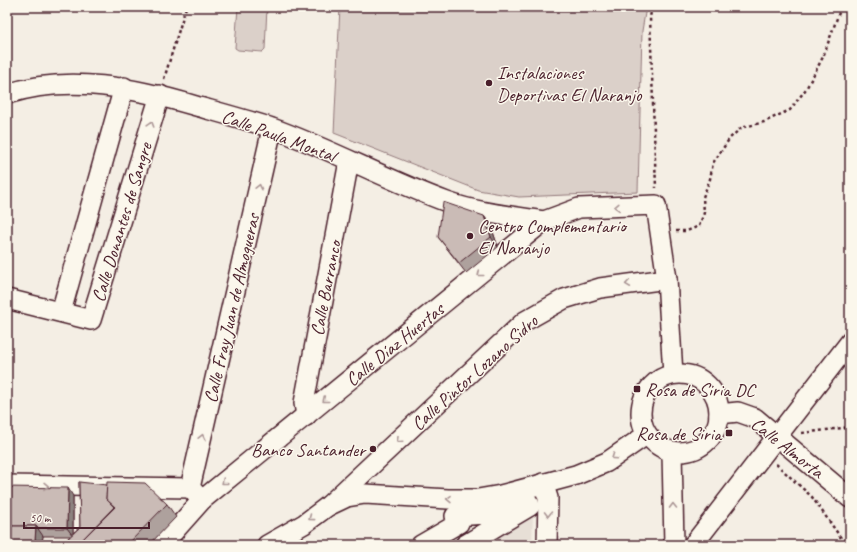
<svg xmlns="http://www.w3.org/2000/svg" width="857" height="552" font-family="Caveat,sans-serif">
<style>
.built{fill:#e7dfd6}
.pitch{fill:#dbd0c9;stroke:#92787a}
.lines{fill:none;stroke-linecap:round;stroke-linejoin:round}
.street-casing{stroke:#4a1f2b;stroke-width:22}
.path{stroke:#4a1f2b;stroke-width:2.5;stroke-dasharray:3 3;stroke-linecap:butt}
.street{stroke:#fbf7ec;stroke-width:19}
.wall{fill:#aea19d;stroke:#4a1f2b}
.shaded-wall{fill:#8d837f;stroke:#4a1f2b}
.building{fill:#cabbb6;stroke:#4a1f2b}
.oneway{stroke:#ab9695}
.poi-dot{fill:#4a1f2b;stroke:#fbf7ec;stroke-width:1.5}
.labels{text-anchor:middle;stroke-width:3;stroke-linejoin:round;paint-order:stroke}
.poi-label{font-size:19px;fill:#4a1f2b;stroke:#fbf7ec;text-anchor:start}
.street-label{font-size:19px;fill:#4a1f2b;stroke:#fbf7ec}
</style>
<rect width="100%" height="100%" fill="#f4eee4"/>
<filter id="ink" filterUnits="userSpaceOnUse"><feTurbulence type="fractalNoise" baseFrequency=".025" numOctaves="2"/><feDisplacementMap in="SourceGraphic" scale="8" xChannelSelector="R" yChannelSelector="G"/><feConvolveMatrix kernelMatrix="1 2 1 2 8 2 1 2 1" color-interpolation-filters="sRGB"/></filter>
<g filter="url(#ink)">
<!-- built -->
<path class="built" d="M533,509l-1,36h-67z"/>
<!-- pitch -->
<g class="pitch">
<path d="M238,7h29l-2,42 -3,3 -24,-2 -3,-2z"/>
<path d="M340,7h306l-4,24 -4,161 -119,5 -41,-7 -144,-57z"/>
</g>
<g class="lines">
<defs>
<g id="street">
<path d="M7,94c62,-20 129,-6 189,12 25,7 51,14 76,22 59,21 115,52 175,74 31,11 65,14 97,19"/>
<path d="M7,299l84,21 69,-225"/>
<path d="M61,312l63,-225"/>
<circle cx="680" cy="413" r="39"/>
<path d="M719,414l19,-2 17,6 95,80"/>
<path d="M306,416l-2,-13 45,-242"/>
<path d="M672,452l2,93"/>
<path d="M543,483l5,15 -1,47"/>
<path d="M7,485l183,3 8,8"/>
<path d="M190,488l82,-359"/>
<path d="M328,506l197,-185 39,-22 36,-11 67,-9"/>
<path d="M162,545l40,-45 342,-279 35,-13 77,-3 11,74 6,95"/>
<path d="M267,545l37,-21 24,-18 19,-9 18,-3 83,5h30l23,-4 75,-20 31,-13 39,-27"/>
<path d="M421,545l38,-22 -4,-7 48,-3 26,-10 1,3 -65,39"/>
<path d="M693,545l157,-203"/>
</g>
</defs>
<!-- street casing -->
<use href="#street" class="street-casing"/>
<!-- path -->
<g class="path">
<path d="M652,7l-2,10 6,171"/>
<path d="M164,79l22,-72"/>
<path d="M676,231h11l12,-5 5,-13 -1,-16 7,-18 3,-16 17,-25 11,-10 23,-6 26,-12 16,-21 17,-32 18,-50"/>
<path d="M802,433l48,-6"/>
<path d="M776,464l36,33 34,48"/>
</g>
<!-- street -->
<use href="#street" class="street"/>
</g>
<!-- wall -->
<g class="wall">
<path d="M484,216l7,10 7,21 -32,26 -28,-36z"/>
<path d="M79,482l88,22 9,13 -27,28h-88l9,-9h-27l-1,5 -35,4v-58l66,9v37l7,-6z"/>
</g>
<!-- shaded-wall -->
<g class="shaded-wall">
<path d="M484,216l7,10 7,21 -7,-10z"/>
<path d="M68,488l5,8v40l-6,-8z"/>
<path d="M36,526l7,10 -1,9 -7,-4z"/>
</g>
<!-- building -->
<g class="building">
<path d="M443,202l41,14 7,21 -32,26 -21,-26z"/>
<path d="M79,482l28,3 -1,14 8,8 -37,38h-16l19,-18z"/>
<path d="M107,482l38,1 22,21 -40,41h-50l38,-38 -9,-8z"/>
<path d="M7,487l61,1 -1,40h-29l-2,-2h-28v2h-1z"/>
<path d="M8,526h28l-1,15 18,1 4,3h-50z"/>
</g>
<!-- one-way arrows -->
<defs><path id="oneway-chevron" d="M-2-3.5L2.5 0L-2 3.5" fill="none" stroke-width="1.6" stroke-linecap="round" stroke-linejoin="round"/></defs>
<g class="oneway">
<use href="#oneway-chevron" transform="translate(151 124) rotate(-73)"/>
<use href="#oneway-chevron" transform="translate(259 187) rotate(-77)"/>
<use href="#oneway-chevron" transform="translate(617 207) rotate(178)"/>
<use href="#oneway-chevron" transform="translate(480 274) rotate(141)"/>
<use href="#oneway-chevron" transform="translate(628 284) rotate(172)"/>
<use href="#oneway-chevron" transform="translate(325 400) rotate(141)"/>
<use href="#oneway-chevron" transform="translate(202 437) rotate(-77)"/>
<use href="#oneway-chevron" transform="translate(399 440) rotate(137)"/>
<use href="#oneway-chevron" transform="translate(614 457) rotate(146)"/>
<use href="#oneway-chevron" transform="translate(224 482) rotate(141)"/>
<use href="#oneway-chevron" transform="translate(46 486) rotate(1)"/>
<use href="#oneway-chevron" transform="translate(449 499) rotate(-179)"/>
<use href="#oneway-chevron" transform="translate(673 506) rotate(-91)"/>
<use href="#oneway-chevron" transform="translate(548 514) rotate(91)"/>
<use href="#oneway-chevron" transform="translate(311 518) rotate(143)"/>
</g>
</g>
<!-- markers -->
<g class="poi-dot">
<circle cx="489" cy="83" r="4"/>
<circle cx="470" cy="236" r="4"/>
<rect x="633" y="385" width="8" height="8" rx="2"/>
<rect x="725" y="429" width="8" height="8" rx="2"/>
<circle cx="373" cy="449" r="4"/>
</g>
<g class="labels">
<!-- poi labels -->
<g class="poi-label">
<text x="497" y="79">Instalaciones<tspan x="497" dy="22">Deportivas El Naranjo</tspan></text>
<text x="478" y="232">Centro Complementario<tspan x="478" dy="22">El Naranjo</tspan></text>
<text x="645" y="396">Rosa de Siria DC</text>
<text x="721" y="440" text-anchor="end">Rosa de Siria</text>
<text x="365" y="456" text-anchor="end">Banco Santander</text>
</g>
<!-- street labels -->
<g class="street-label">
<text transform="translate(279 135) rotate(20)" y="7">Calle Paula Montal</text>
<text transform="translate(121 222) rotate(-73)" y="7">Calle Donantes de Sangre</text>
<text transform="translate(325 288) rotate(-79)" y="7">Calle Barranco</text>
<text transform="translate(231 308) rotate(-77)" y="7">Calle Fray Juan de Almogueras</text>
<text transform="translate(394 344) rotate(-39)" y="7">Calle Díaz Huertas</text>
<text transform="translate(474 372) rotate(-42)" y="7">Calle Pintor Lozano Sidro</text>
<text transform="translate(788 447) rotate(38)" y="7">Calle Almorta</text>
</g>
</g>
<!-- margin -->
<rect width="857" height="552" fill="none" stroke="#fbf7ec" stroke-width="24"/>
<rect x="12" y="12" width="833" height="528" fill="none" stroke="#4a1f2b" stroke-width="1.5" filter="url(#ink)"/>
<!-- scale -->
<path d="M24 522v6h125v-6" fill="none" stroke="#4a1f2b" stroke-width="2"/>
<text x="30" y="522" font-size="12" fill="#4a1f2b" stroke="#fbf7ec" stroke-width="3" paint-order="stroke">50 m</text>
</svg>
